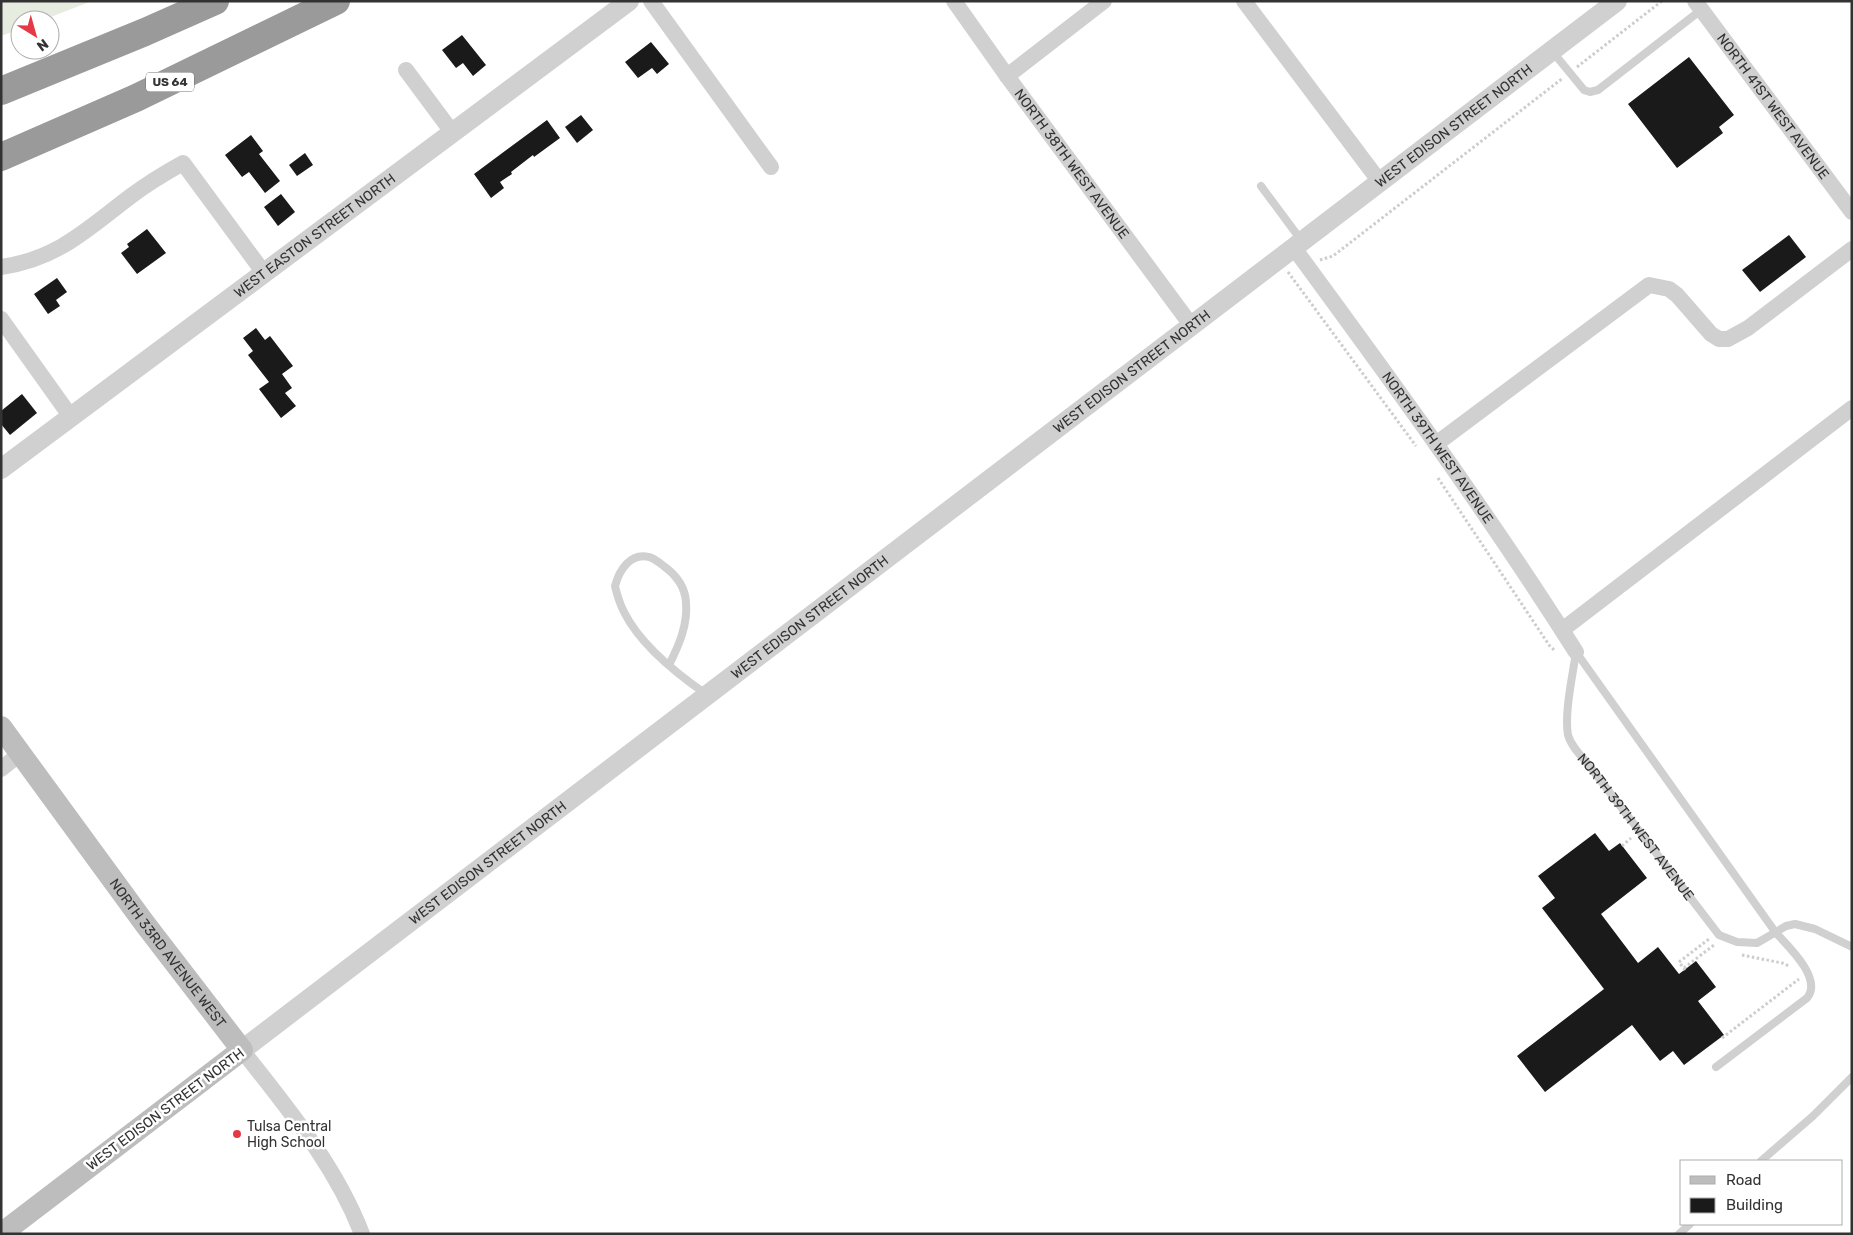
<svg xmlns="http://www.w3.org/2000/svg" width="1853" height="1235" font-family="Rubik,sans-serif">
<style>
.green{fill:#e6ecdf}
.building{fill:#1a1a1a}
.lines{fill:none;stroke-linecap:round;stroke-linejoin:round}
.path{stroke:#cdcdcd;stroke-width:3;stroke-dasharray:2.5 2.5;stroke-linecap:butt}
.service{stroke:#d0d0d0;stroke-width:8}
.minor{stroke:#d0d0d0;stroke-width:16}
.tertiary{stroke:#d0d0d0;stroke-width:20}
.secondary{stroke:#bdbdbd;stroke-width:22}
.motorway{stroke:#9a9a9a;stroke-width:28}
.poi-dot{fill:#e63946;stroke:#fff;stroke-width:2}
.labels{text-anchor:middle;stroke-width:5;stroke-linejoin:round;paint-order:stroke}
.shield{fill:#fff;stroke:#707070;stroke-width:1}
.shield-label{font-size:12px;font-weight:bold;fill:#333}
.street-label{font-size:14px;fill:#333;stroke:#fff}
.poi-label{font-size:14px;fill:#333;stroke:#fff;text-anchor:start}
</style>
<rect width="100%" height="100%" fill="#fff"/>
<!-- green -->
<path class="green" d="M1,1h91l-49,19h-23v9l-19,7z"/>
<!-- building -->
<g class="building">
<path d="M462,35l24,30 -13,11 -10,-13 -7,5 -14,-18z"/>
<path d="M651,42l18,22 -12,10 -5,-6 -14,10 -13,-16z"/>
<path d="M1689,57l45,58 -15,12 4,6 -46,35 -49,-64z"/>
<path d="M581,115l12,15 -16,13 -12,-16z"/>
<path d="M547,120l13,18 -26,19 -1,-2 -22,17 1,2 -12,8 4,6 -13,10 -17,-24z"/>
<path d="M251,135l12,16 -4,3 21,27 -15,12 -16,-21 -7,5 -17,-22z"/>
<path d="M305,153l8,12 -16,11 -8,-11z"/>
<path d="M281,194l14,18 -17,14 -14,-19z"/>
<path d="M147,229l19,24 -29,21 -16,-21 8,-6 -2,-3z"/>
<path d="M1789,235l17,22 -46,35 -18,-22z"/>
<path d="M57,278l10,14 -11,8 4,6 -12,8 -14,-20z"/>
<path d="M256,328l9,12 5,-4 23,30 -11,8 10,14 -7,5 11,13 -15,12 -22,-29 10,-7 -21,-27 5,-4 -10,-13z"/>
<path d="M22,394l15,19 -27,22 -9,-11v-13z"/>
<path d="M1595,833l14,18 11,-8 27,35 -46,36 37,49 20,-16 21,27 17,-13 20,26 -18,14 26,34 -40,30 -11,-14 -13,10 -28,-36 -87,67 -28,-36 87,-67 -62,-81 13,-10 -17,-22z"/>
</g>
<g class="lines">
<!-- path -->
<g class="path">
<path d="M1577,67l85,-66"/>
<path d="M1320,260l13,-4 230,-178"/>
<path d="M1288,272l128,174"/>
<path d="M1438,478l111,167 6,6"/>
<path d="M1622,846l9,-8"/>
<path d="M1742,955l40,8 7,3"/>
<path d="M1684,968l30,-23"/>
<path d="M1685,970l-6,-8 30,-23"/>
<path d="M1722,1038l77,-59"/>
</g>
<!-- service -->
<g class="service">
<path d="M1552,51l32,39 6,2 8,-2 103,-80"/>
<path d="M1261,186l40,54"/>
<path d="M1576,652l200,281c13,14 47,46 31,65l-91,69"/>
<path id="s1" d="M1576,652c-3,22 -12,61 -8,83 3,11 13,21 20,29l131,171 18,7 20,1 29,-17 9,-2 20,5 37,18"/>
<path d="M669,665c10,-20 19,-40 17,-63 -1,-15 -9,-26 -21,-35 -4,-3 -11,-9 -16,-10 -19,-5 -30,14 -34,29 2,9 5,18 9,26 16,32 53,62 82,82"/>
<path d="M1761,1161l52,-45 39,-39"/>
<path d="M1679,1234l11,-10"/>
</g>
<!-- minor -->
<g class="minor">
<path d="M651,1l120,166"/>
<path id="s2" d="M954,1l53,75 184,249"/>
<path d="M1244,1l136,181"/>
<path id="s3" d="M1695,1l157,211"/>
<path d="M406,70l46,62"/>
<path d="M1007,76l97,-75"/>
<path id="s4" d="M1294,248c97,132 194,265 282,404"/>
<path d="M1,267c57,-8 86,-38 130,-71 16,-12 34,-23 52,-33l81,110"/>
<path d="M1,319l70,98"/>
<path d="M1436,444l213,-159 20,4 8,6 34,39 8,5h9l20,-11 104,-79"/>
<path d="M1562,630l290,-222"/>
<path d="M1,769l20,-16"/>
<path d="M242,1050c45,58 93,114 120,184"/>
</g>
<!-- tertiary -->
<g class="tertiary">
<path id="s5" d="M1,469l628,-468"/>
<path id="s6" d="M242,1050l1375,-1049"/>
</g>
<!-- secondary -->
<path class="secondary" id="s7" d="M1,727l144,197 97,126 -241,184"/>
<!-- motorway -->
<g class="motorway">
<path d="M1,91l144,-59 70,-31"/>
<path d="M1,157l135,-59 200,-97"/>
</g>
</g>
<!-- markers -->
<circle class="poi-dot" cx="237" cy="1134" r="5"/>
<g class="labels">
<!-- shield labels -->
<rect class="shield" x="146" y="72.5" width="48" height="19" rx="4"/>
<g class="shield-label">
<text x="170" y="86">US 64</text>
</g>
<!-- street labels -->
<g class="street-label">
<text dy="5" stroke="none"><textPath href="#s3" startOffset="131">NORTH 41ST WEST AVENUE</textPath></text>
<text dy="5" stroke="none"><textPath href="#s6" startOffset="1524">WEST EDISON STREET NORTH</textPath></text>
<text dy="5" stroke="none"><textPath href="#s2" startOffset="201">NORTH 38TH WEST AVENUE</textPath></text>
<text dy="5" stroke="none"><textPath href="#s5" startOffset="391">WEST EASTON STREET NORTH</textPath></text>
<text dy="5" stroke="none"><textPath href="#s6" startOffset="1119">WEST EDISON STREET NORTH</textPath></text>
<text dy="5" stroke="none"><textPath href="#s4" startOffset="246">NORTH 39TH WEST AVENUE</textPath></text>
<text dy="5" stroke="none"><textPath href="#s6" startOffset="714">WEST EDISON STREET NORTH</textPath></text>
<text dy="5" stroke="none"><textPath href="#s1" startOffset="198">NORTH 39TH WEST AVENUE</textPath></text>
<text dy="5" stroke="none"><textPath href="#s6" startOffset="309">WEST EDISON STREET NORTH</textPath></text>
<text dy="5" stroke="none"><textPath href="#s7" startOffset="281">NORTH 33RD AVENUE WEST</textPath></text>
<text transform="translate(165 1109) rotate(-37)" y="5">WEST EDISON STREET NORTH</text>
</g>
<!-- poi labels -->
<g class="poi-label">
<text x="247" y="1131">Tulsa Central<tspan x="247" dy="16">High School</tspan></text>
</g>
</g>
<!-- border -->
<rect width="1853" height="1235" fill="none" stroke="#333333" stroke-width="5"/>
<!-- legend -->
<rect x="1680" y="1160" width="162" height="65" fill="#ffffff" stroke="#adadad"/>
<rect x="1690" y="1176" width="25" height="8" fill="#bdbdbd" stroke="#adadad"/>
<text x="1726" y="1185" font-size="15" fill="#333333">Road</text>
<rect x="1690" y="1198" width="25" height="15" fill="#1a1a1a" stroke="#adadad"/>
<text x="1726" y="1210" font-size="15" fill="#333333">Building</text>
<!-- north arrow -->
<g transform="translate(35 35) rotate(143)"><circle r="24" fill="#ffffff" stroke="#adadad"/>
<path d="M0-4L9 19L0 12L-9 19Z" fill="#e63946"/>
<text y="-8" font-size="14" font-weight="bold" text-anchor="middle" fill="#333333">N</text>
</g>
</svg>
